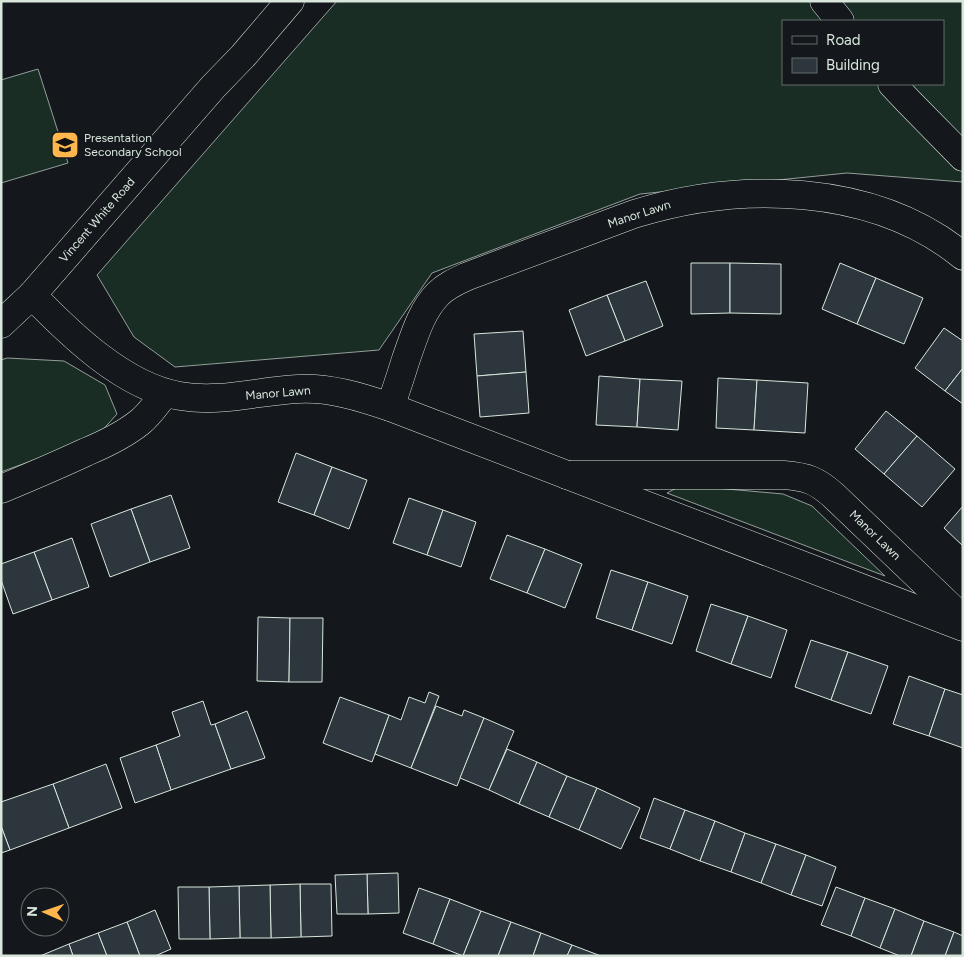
<svg xmlns="http://www.w3.org/2000/svg" width="964" height="957" font-family="Figtree,sans-serif">
<style>
.grass{fill:#1a2d24;stroke:#939e99;fill-rule:evenodd}
.building{fill:#2c363c;stroke:#d8e6dc}
.lines{fill:none;stroke-linecap:round;stroke-linejoin:round}
.street-casing{stroke:#d8e6dc;stroke-width:29}
.secondary-casing{stroke:#d8e6dc;stroke-width:29}
.street{stroke:#14181c;stroke-width:28}
.secondary{stroke:#14181c;stroke-width:28}
.labels{text-anchor:middle;stroke-width:4;stroke-linejoin:round;paint-order:stroke}
.poi-label{font-size:12px;fill:#d8e6dc;stroke:#14181c;text-anchor:start}
.street-label{font-size:12px;fill:#d8e6dc;stroke:#14181c}
</style>
<rect width="100%" height="100%" fill="#14181c"/>
<!-- grass -->
<g class="grass">
<path d="M337,1h626v181l-116,-9 -207,21 -208,79 -53,77 -204,17 -41,-30 -37,-62zM783,21h160v63h-160z"/>
<path d="M38,69l30,94 -67,20v-103z"/>
<path d="M7,358l57,3 41,24 12,29 -18,20 -38,16 -60,22v-112z"/>
<path d="M682,485l101,9 29,12 73,70 -218,-83z"/>
</g>
<!-- building -->
<g class="building">
<path d="M691,263h39v50l-39,1z"/>
<path d="M730,263l51,1v50l-51,-1z"/>
<path d="M840,263l36,15 -19,46 -35,-15z"/>
<path d="M876,278l47,20 -19,46 -47,-20z"/>
<path d="M646,281l17,45 -38,15 -18,-46z"/>
<path d="M607,295l18,46 -39,15 -17,-46z"/>
<path d="M944,328l19,13v27l-18,23 -30,-23z"/>
<path d="M523,331l3,41 -49,4 -3,-42z"/>
<path d="M963,368v36l-18,-13z"/>
<path d="M526,372l3,41 -49,4 -3,-41z"/>
<path d="M599,376l41,3 -3,48 -41,-2z"/>
<path d="M718,378l39,2 -3,50 -38,-2z"/>
<path d="M640,379l42,2 -4,49 -41,-3z"/>
<path d="M757,380l51,3 -3,50 -51,-3z"/>
<path d="M886,411l31,25 -33,38 -29,-25z"/>
<path d="M917,436l38,33 -33,38 -38,-33z"/>
<path d="M296,453l36,14 -18,48 -36,-13z"/>
<path d="M332,467l35,13 -18,49 -35,-14z"/>
<path d="M171,495l19,53 -40,14 -19,-53z"/>
<path d="M409,498l34,12 -16,45 -34,-12z"/>
<path d="M963,506v40l-19,-18z"/>
<path d="M131,509l19,53 -40,15 -19,-53z"/>
<path d="M443,510l33,12 -15,45 -34,-12z"/>
<path d="M507,535l38,14 -18,44 -37,-14z"/>
<path d="M72,538l17,49 -37,13 -18,-48z"/>
<path d="M545,549l37,15 -17,44 -38,-15z"/>
<path d="M34,552l18,48 -39,14 -12,-34v-16z"/>
<path d="M611,570l37,12 -16,48 -36,-12z"/>
<path d="M648,582l40,14 -16,48 -40,-14z"/>
<path d="M711,604l37,12 -17,48 -35,-13z"/>
<path d="M748,616l39,14 -16,48 -40,-14z"/>
<path d="M258,617l32,1 -1,64 -32,-1z"/>
<path d="M290,618h33l-1,64h-33z"/>
<path d="M811,640l37,12 -17,48 -36,-13z"/>
<path d="M848,652l40,14 -17,48 -40,-14z"/>
<path d="M909,676l36,13 -16,47 -36,-12z"/>
<path d="M945,689l18,6v53l-34,-12z"/>
<path d="M429,692l10,4 -28,72 -36,-14 14,-39 12,5 8,-23 16,6z"/>
<path d="M340,697l49,18 -17,47 -49,-19z"/>
<path d="M203,701l8,24 4,-1 16,45 -60,21 -15,-45 24,-9 -8,-24z"/>
<path d="M436,706l26,10 2,-6 20,8 -27,68 -46,-18z"/>
<path d="M247,711l18,47 -34,11 -16,-45z"/>
<path d="M484,718l30,13 -25,59 -29,-12z"/>
<path d="M156,745l15,45 -36,13 -15,-45z"/>
<path d="M507,749l30,13 -18,42 -30,-14z"/>
<path d="M537,762l30,14 -18,41 -30,-13z"/>
<path d="M106,764l16,44 -53,20 -16,-44z"/>
<path d="M567,776l30,12 -18,42 -30,-13z"/>
<path d="M53,784l16,44 -59,22 -9,-24v-24z"/>
<path d="M597,788l43,20 -19,41 -42,-19z"/>
<path d="M654,798l31,12 -15,39 -30,-11z"/>
<path d="M685,810l30,11 -15,40 -30,-12z"/>
<path d="M715,821l30,12 -14,39 -31,-11z"/>
<path d="M1,826l9,24 -9,3z"/>
<path d="M745,833l31,11 -15,39 -30,-11z"/>
<path d="M776,844l30,11 -15,40 -30,-12z"/>
<path d="M806,855l30,12 -14,39 -31,-11z"/>
<path d="M398,873l1,40 -31,1 -1,-40z"/>
<path d="M367,874l1,40h-31l-2,-39z"/>
<path d="M300,884h31l1,52 -31,1z"/>
<path d="M300,884l1,53 -30,1 -1,-53z"/>
<path d="M270,885l1,53h-31l-1,-52z"/>
<path d="M239,886l1,52 -30,1 -1,-52z"/>
<path d="M178,887h31l1,52h-31z"/>
<path d="M836,887l29,11 -14,38 -30,-11z"/>
<path d="M419,888l31,11 -17,45 -30,-11z"/>
<path d="M865,898l30,11 -15,39 -29,-12z"/>
<path d="M450,899l31,12 -18,45 -30,-12z"/>
<path d="M895,909l29,12 -13,35h-11l-20,-8z"/>
<path d="M155,910l16,39 -16,7h-15l-13,-34z"/>
<path d="M481,911l30,11 -13,34h-35z"/>
<path d="M924,921l30,11 -9,24h-34z"/>
<path d="M127,922l13,34h-33l-9,-23z"/>
<path d="M511,922l30,11 -8,23h-35z"/>
<path d="M954,932l9,4v20h-18z"/>
<path d="M98,933l9,23h-34l-4,-12z"/>
<path d="M541,933l31,12 -5,11h-34z"/>
<path d="M69,944l4,12h-33z"/>
<path d="M572,945l29,11h-34z"/>
</g>
<g class="lines">
<defs>
<g id="street">
<path d="M824,1l16,20"/>
<path d="M892,84l17,18 54,55"/>
<path d="M390,407c6,-16 11,-32 16,-48 8,-22 15,-48 32,-65 9,-9 19,-13 30,-18l166,-62c105,-33 240,-31 329,42"/>
<path d="M567,475h217c23,2 32,5 49,20l130,124"/>
<path d="M1,489c29,-12 57,-24 85,-37 19,-8 38,-17 54,-30 10,-8 17,-19 25,-29"/>
</g>
<g id="secondary">
<path d="M32,295c38,39 92,92 148,101 40,7 78,-5 118,-7 31,-2 63,8 92,18l573,220"/>
<path d="M1,324l31,-29 181,-208 30,-31 47,-55"/>
</g>
</defs>
<!-- street casing -->
<use href="#street" class="street-casing"/>
<!-- secondary casing -->
<use href="#secondary" class="secondary-casing"/>
<!-- street -->
<use href="#street" class="street"/>
<!-- secondary -->
<use href="#secondary" class="secondary"/>
</g>
<!-- icons -->
<defs>
<symbol id="school-square" viewBox="-11 -11 22 22"><rect x="-9" y="-9" width="18" height="18" rx="4" fill="#ffb74d" stroke="#14181c"/><path d="M0-5L7-2L0 1L-7-2ZM-4 1L0 2.5L4 1V4Q0 6-4 4Z" fill="#111"/></symbol>
</defs>
<g fill-rule="evenodd">
<use href="#school-square" x="49" y="129" width="32" height="32"/>
</g>
<g class="labels">
<!-- poi labels -->
<g class="poi-label">
<text x="84" y="142">Presentation<tspan x="84" dy="14">Secondary School</tspan></text>
</g>
<!-- street labels -->
<g class="street-label">
<text transform="translate(639 214) rotate(-18)" y="4">Manor Lawn</text>
<text transform="translate(97 220) rotate(-49)" y="4">Vincent White Road</text>
<text transform="translate(278 393) rotate(-5)" y="4">Manor Lawn</text>
<text transform="translate(875 535) rotate(44)" y="4">Manor Lawn</text>
</g>
</g>
<!-- border -->
<rect width="964" height="957" fill="none" stroke="#d8e6dc" stroke-width="5"/>
<!-- legend -->
<rect x="782" y="20" width="162" height="65" fill="#14181c" stroke="#626a69"/>
<rect x="792" y="36" width="25" height="8" fill="#14181c" stroke="#626a69"/>
<text x="826" y="45" font-size="15" fill="#d8e6dc">Road</text>
<rect x="792" y="58" width="25" height="15" fill="#2c363c" stroke="#626a69"/>
<text x="826" y="70" font-size="15" fill="#d8e6dc">Building</text>
<!-- north arrow -->
<g transform="translate(45 912) rotate(272)"><circle r="24" fill="#14181c" stroke="#626a69"/>
<path d="M0-4L9 19L0 12L-9 19Z" fill="#ffb74d"/>
<text y="-8" font-size="14" font-weight="bold" text-anchor="middle" fill="#d8e6dc">N</text>
</g>
</svg>
